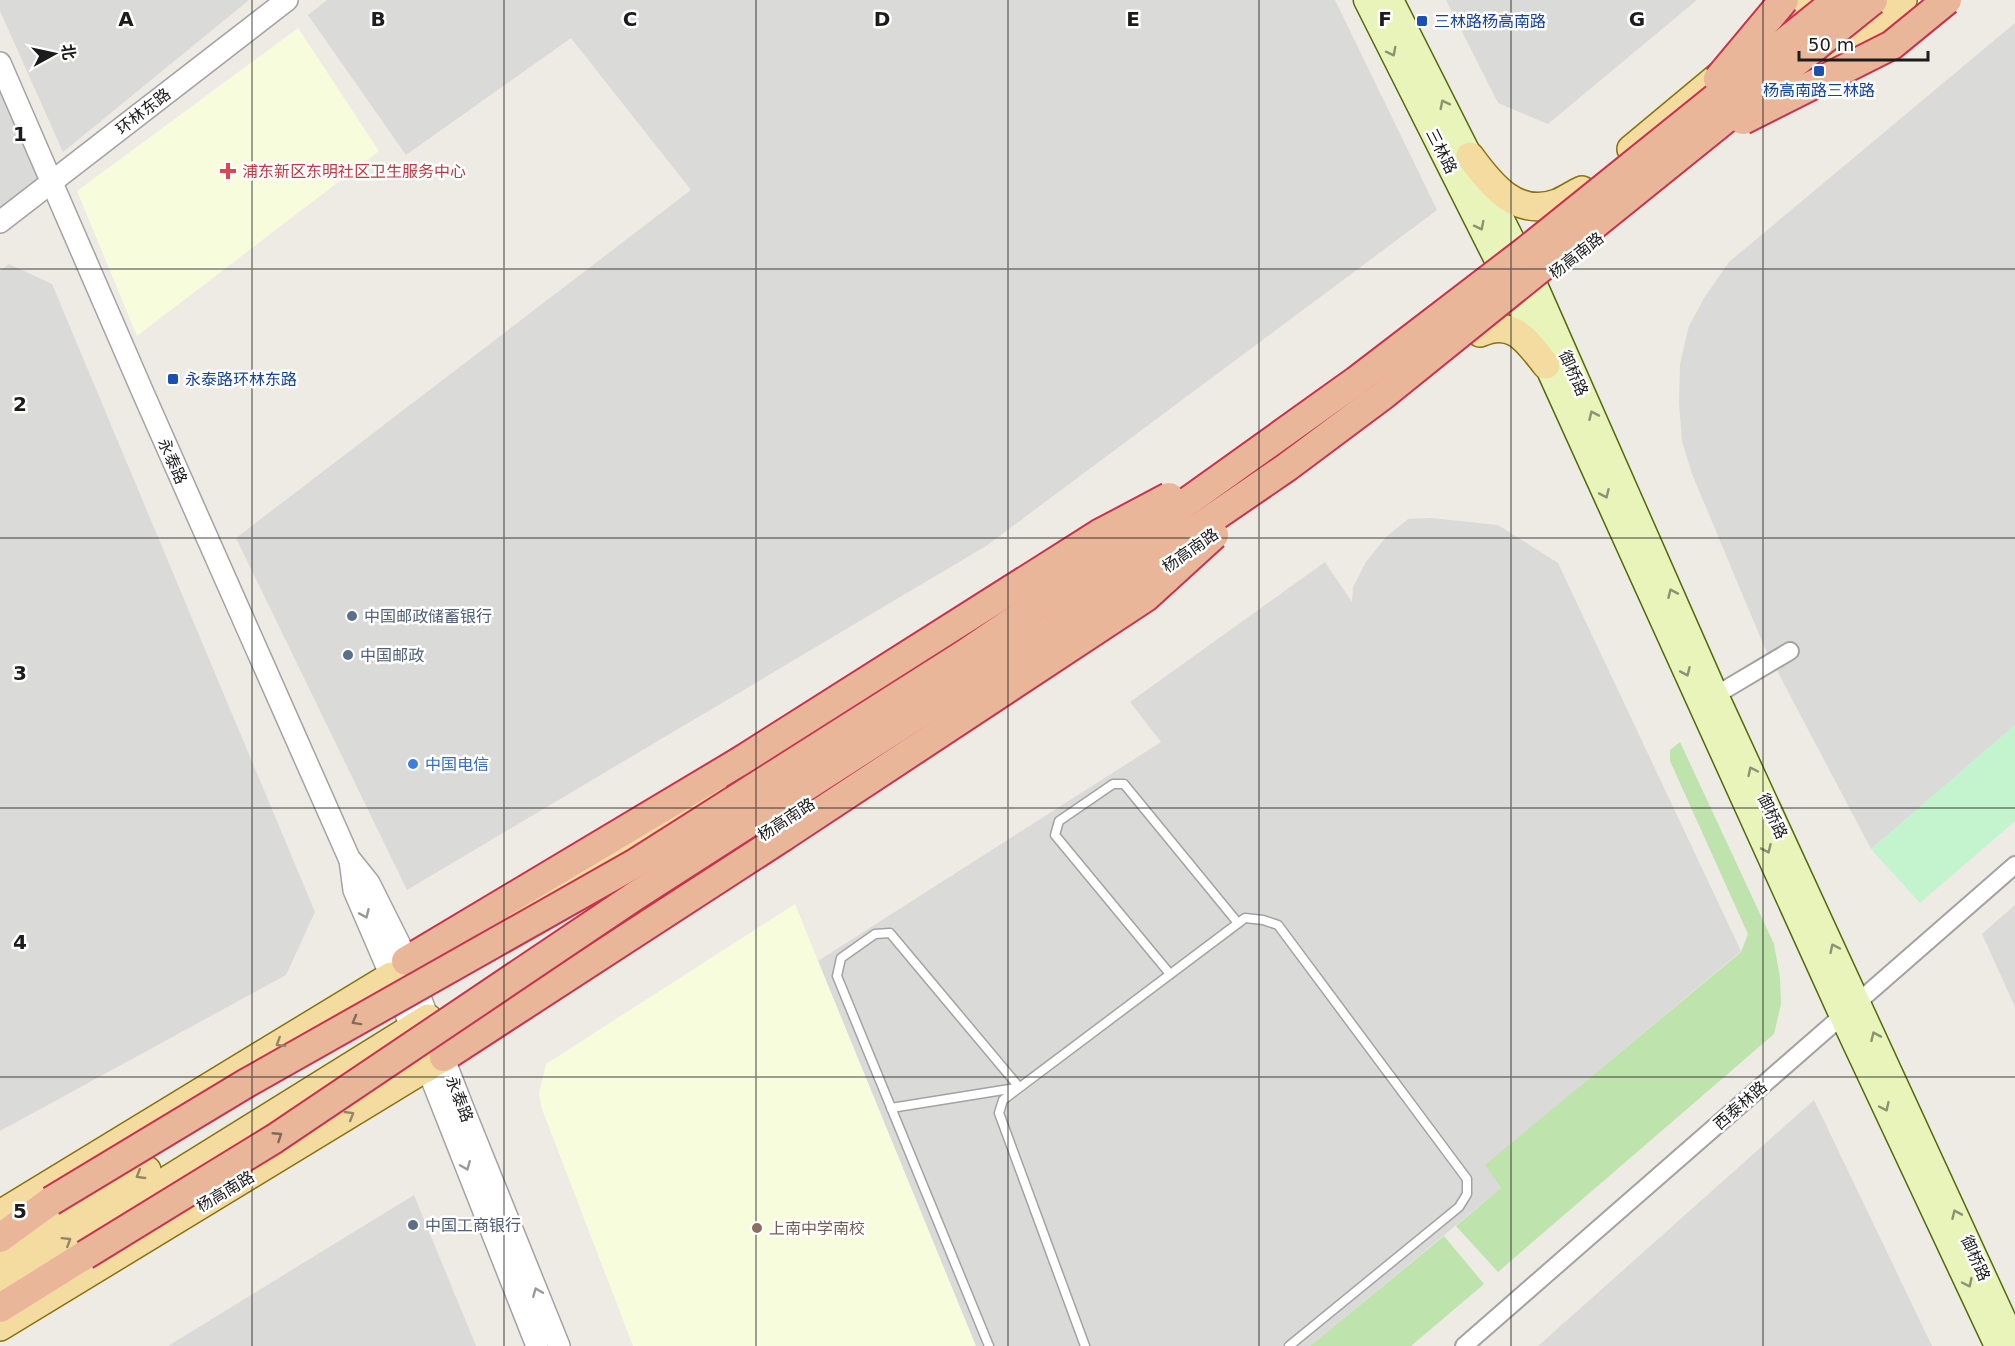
<svg xmlns="http://www.w3.org/2000/svg" width="2015" height="1346" font-family="'DejaVu Sans','Noto Sans SC',sans-serif">
<style>
.residential{fill:#dadad9}
.education{fill:#f7fcdd}
.grass{fill:#bfe3ac}
.park{fill:#c3f4ce}
.lines{fill:none;stroke-linecap:round;stroke-linejoin:round}
.service-casing{stroke:#a3a3a3;stroke-width:11}
.minor-casing{stroke:#a3a3a3;stroke-width:20}
.tertiary-casing{stroke:#a3a3a3;stroke-width:24}
.secondary-casing{stroke:#526a0d;stroke-width:27}
.primary-casing{stroke:#89720c;stroke-width:30}
.trunk-casing{stroke:#c9324f;stroke-width:32}
.service{stroke:#fff;stroke-width:8}
.minor{stroke:#fff;stroke-width:16}
.tertiary{stroke:#fff;stroke-width:21}
.secondary{stroke:#e8f4ba;stroke-width:24}
.primary{stroke:#f4dca1;stroke-width:27}
.trunk{stroke:#eab69a;stroke-width:28}
.trunk-bridge-casing{stroke:#c9324f;stroke-width:32;stroke-linecap:butt}
.trunk-bridge{stroke:#eab69a;stroke-width:28}
.oneway{stroke:#8c9373}
.oneway2{stroke:#999}
.oneway3{stroke:#83695b}
.oneway4{stroke:#938665}
.grid{fill:none;stroke:#1c1c1c;stroke-width:1.5;stroke-opacity:0.55}
.transit-dot{fill:#1a4fb4;stroke:#fff;stroke-width:2}
.health-dot{fill:#e0444e;stroke:#fff;stroke-width:2}
.service-dot{fill:#5c6f8a;stroke:#fff;stroke-width:2}
.shop-dot{fill:#3f7fe0;stroke:#fff;stroke-width:2}
.education-dot{fill:#8d6e63;stroke:#fff;stroke-width:2}
.labels{text-anchor:middle;stroke-width:5;stroke-linejoin:round;paint-order:stroke}
.transit-label{font-size:16px;fill:#164399;stroke:#fff;text-anchor:start}
.street-label{font-size:16px;fill:#1c1c1c;stroke:#fff}
.health-label{font-size:16px;fill:#be3a42;stroke:#fff;text-anchor:start}
.service-label{font-size:16px;fill:#4e5e75;stroke:#fff;text-anchor:start}
.shop-label{font-size:16px;fill:#366cbe;stroke:#fff;text-anchor:start}
.education-label{font-size:16px;fill:#785e54;stroke:#fff;text-anchor:start}
.grid-label{font-size:20px;text-anchor:middle;font-weight:bold;fill:#1c1c1c;stroke:#fff;stroke-width:5;stroke-linejoin:round;paint-order:stroke}
</style>
<rect width="100%" height="100%" fill="#edebe3"/>
<!-- residential -->
<g class="residential">
<path d="M0,0h249l-186,152 -63,-141z"/>
<path d="M327,0h1008l102,210 -451,336 -579,344 -171,-352 455,-348 -120,-152 -165,117 -98,-140z"/>
<path d="M1446,0h251l-149,124 -50,-21z"/>
<path d="M2015,23v702l-144,124 -107,-203 -72,-172 -10,-33 -3,-38 1,-39 9,-38 15,-28 25,-36z"/>
<path d="M0,92l39,88 -39,30z"/>
<path d="M9,264l43,20 263,628 -29,63 -286,156v-860z"/>
<path d="M1431,518l67,7 60,38 183,388 -255,214 15,23 -191,158h-335l-157,-385 343,-219 -31,-40 195,-140 27,40 1,-15 13,-25 20,-25 22,-18z"/>
<path d="M2015,905v102l-33,-73z"/>
<path d="M1814,1100l118,246h-394z"/>
<path d="M414,1195l62,151h-308z"/>
</g>
<!-- education -->
<g class="education">
<path d="M298,28l81,123 -242,185 -60,-145z"/>
<path d="M795,904l23,57 158,385h-343l-91,-237 -3,-15 7,-30z"/>
</g>
<!-- grass -->
<g class="grass">
<path d="M1680,742l94,202 6,34 1,26 -7,30 -276,238 -42,-46 45,-38 -16,-23 256,-213 7,-18 -78,-173v-11z"/>
<path d="M1444,1236l40,48 -73,62h-101z"/>
</g>
<!-- park -->
<path class="park" d="M2015,725v96l-95,82 -49,-54z"/>
<g class="lines">
<defs>
<g id="service">
<path d="M1170,974l-115,-139 4,-14 54,-37h11l114,139"/>
<path d="M891,1108l125,-20"/>
<path d="M989,1346l-152,-370 4,-18 34,-24 15,-1 129,154"/>
<path d="M1085,1346l-86,-233 4,-13 242,-182 18,2 15,5 189,254v15l-8,13 -170,139"/>
</g>
<g id="minor">
<path d="M1716,695l74,-44"/>
<path d="M1464,1346l551,-481"/>
</g>
<g id="tertiary">
<path d="M0,63l144,332 205,463 20,25 30,60 62,160 98,243"/>
<path d="M0,222l287,-222"/>
<path d="M350,860l4,30 37,86 146,370"/>
</g>
<g id="secondary">
<path d="M1366,0l152,302 324,714 155,330"/>
<path d="M1391,0l145,287 180,408 299,649"/>
</g>
<g id="primary">
<path d="M1762,39l44,-39"/>
<path d="M1780,94l123,-94"/>
<path d="M1631,149l102,-85"/>
<path d="M1470,156c21,29 47,62 87,47 8,-3 16,-9 25,-13"/>
<path d="M1480,333c33,-15 47,8 66,32"/>
<path d="M489,931l130,-79 95,-60"/>
<path d="M427,1068l12,-23 14,-9"/>
<path d="M0,1214l391,-238 21,1 26,-16"/>
<path d="M0,1259l147,-89"/>
<path d="M0,1284l428,-266"/>
<path d="M0,1327l442,-269"/>
</g>
<g id="trunk">
<path d="M406,961l333,-199"/>
<path d="M444,1057l340,-221"/>
<path d="M0,1238l51,-37"/>
<path d="M0,1308l85,-53"/>
</g>
</defs>
<!-- service casing -->
<use href="#service" class="service-casing"/>
<!-- minor casing -->
<use href="#minor" class="minor-casing"/>
<!-- tertiary casing -->
<use href="#tertiary" class="tertiary-casing"/>
<!-- secondary casing -->
<use href="#secondary" class="secondary-casing"/>
<!-- primary casing -->
<use href="#primary" class="primary-casing"/>
<!-- trunk casing -->
<use href="#trunk" class="trunk-casing"/>
<!-- service -->
<use href="#service" class="service"/>
<!-- minor -->
<use href="#minor" class="minor"/>
<!-- tertiary -->
<use href="#tertiary" class="tertiary"/>
<!-- secondary -->
<use href="#secondary" class="secondary"/>
<!-- primary -->
<use href="#primary" class="primary"/>
<!-- trunk -->
<use href="#trunk" class="trunk"/>
<defs>
<g id="trunk-bridge">
<path d="M1718,79l66,-79"/>
<path d="M1743,120l149,-75 55,-45"/>
<path d="M739,762l360,-228 70,-37"/>
<path d="M784,836l362,-239 68,-62"/>
<path d="M51,1201l194,-117 389,-220 329,-209 175,-118 218,-156 171,-131 310,-250"/>
<path d="M85,1255l189,-116 361,-243 413,-265 239,-164 95,-71 491,-396"/>
</g>
</defs>
<!-- trunk-bridge casing -->
<use href="#trunk-bridge" class="trunk-bridge-casing"/>
<!-- trunk-bridge -->
<use href="#trunk-bridge" class="trunk-bridge"/>
</g>
<!-- one-way arrows -->
<defs><path id="oneway-chevron" d="M-2-3.5L2.5 0L-2 3.5" fill="none" stroke-width="1.6" stroke-linecap="round" stroke-linejoin="round" transform="scale(1.5)"/></defs>
<g class="oneway">
<use href="#oneway-chevron" transform="translate(1392 52) rotate(63)"/>
<use href="#oneway-chevron" transform="translate(1444 104) rotate(-117)"/>
<use href="#oneway-chevron" transform="translate(1480 226) rotate(63)"/>
<use href="#oneway-chevron" transform="translate(1593 415) rotate(-114)"/>
<use href="#oneway-chevron" transform="translate(1605 494) rotate(66)"/>
<use href="#oneway-chevron" transform="translate(1672 593) rotate(-114)"/>
<use href="#oneway-chevron" transform="translate(1686 672) rotate(66)"/>
<use href="#oneway-chevron" transform="translate(1752 771) rotate(-115)"/>
<use href="#oneway-chevron" transform="translate(1767 849) rotate(66)"/>
<use href="#oneway-chevron" transform="translate(1834 948) rotate(-115)"/>
<use href="#oneway-chevron" transform="translate(1875 1036) rotate(-114)"/>
<use href="#oneway-chevron" transform="translate(1885 1107) rotate(65)"/>
<use href="#oneway-chevron" transform="translate(1956 1214) rotate(-114)"/>
<use href="#oneway-chevron" transform="translate(1968 1283) rotate(65)"/>
</g>
<g class="oneway2">
<use href="#oneway-chevron" transform="translate(365 914) rotate(66)"/>
<use href="#oneway-chevron" transform="translate(466 1166) rotate(68)"/>
<use href="#oneway-chevron" transform="translate(537 1292) rotate(-112)"/>
</g>
<g class="oneway3">
<use href="#oneway-chevron" transform="translate(356 1021) rotate(151)"/>
<use href="#oneway-chevron" transform="translate(278 1136) rotate(-33)"/>
</g>
<g class="oneway4">
<use href="#oneway-chevron" transform="translate(280 1043) rotate(148)"/>
<use href="#oneway-chevron" transform="translate(350 1115) rotate(-31)"/>
<use href="#oneway-chevron" transform="translate(140 1175) rotate(149)"/>
<use href="#oneway-chevron" transform="translate(67 1241) rotate(-32)"/>
</g>
<!-- grid -->
<path class="grid" d="M252,0v1346M504,0v1346M756,0v1346M1008,0v1346M1259,0v1346M1511,0v1346M1763,0v1346M0,269h2015M0,538h2015M0,808h2015M0,1077h2015"/>
<!-- markers -->
<g class="transit-dot">
<rect x="1416" y="15" width="12" height="12" rx="3"/>
<rect x="1813" y="65" width="12" height="12" rx="3"/>
<rect x="167" y="373" width="12" height="12" rx="3"/>
</g>
<path class="health-dot" d="M225 162h6v6h6v6h-6v6h-6v-6h-6v-6h6z"/>
<g class="service-dot">
<circle cx="352" cy="616" r="6"/>
<circle cx="348" cy="655" r="6"/>
<circle cx="413" cy="1225" r="6"/>
</g>
<circle class="shop-dot" cx="413" cy="764" r="6"/>
<circle class="education-dot" cx="757" cy="1228" r="6"/>
<g class="labels">
<!-- transit labels -->
<g class="transit-label">
<text x="1434" y="27">三林路杨高南路</text>
<text x="1819" y="96" text-anchor="middle">杨高南路三林路</text>
<text x="185" y="385">永泰路环林东路</text>
</g>
<!-- street labels -->
<g class="street-label">
<text transform="translate(143 111) rotate(-38)" y="6">环林东路</text>
<text transform="translate(1442 151) rotate(63)" y="6">三林路</text>
<text transform="translate(1576 255) rotate(-38)" y="6">杨高南路</text>
<text transform="translate(1574 373) rotate(66)" y="6">御桥路</text>
<text transform="translate(173 461) rotate(66)" y="6">永泰路</text>
<text transform="translate(1190 550) rotate(-35)" y="6">杨高南路</text>
<text transform="translate(1773 816) rotate(65)" y="6">御桥路</text>
<text transform="translate(786 819) rotate(-33)" y="6">杨高南路</text>
<text transform="translate(460 1099) rotate(69)" y="6">永泰路</text>
<text transform="translate(1740 1105) rotate(-41)" y="6">西泰林路</text>
<text transform="translate(225 1191) rotate(-31)" y="6">杨高南路</text>
<text transform="translate(1976 1258) rotate(66)" y="6">御桥路</text>
</g>
<!-- health labels -->
<g class="health-label">
<text x="242" y="177">浦东新区东明社区卫生服务中心</text>
</g>
<!-- service labels -->
<g class="service-label">
<text x="364" y="622">中国邮政储蓄银行</text>
<text x="360" y="661">中国邮政</text>
<text x="425" y="1231">中国工商银行</text>
</g>
<!-- shop labels -->
<g class="shop-label">
<text x="425" y="770">中国电信</text>
</g>
<!-- education labels -->
<g class="education-label">
<text x="769" y="1234">上南中学南校</text>
</g>
</g>
<g class="grid-label">
<text x="126" y="26">A</text>
<text x="378" y="26">B</text>
<text x="630" y="26">C</text>
<text x="882" y="26">D</text>
<text x="1133" y="26">E</text>
<text x="1385" y="26">F</text>
<text x="1637" y="26">G</text>
<text x="20" y="141">1</text>
<text x="20" y="411">2</text>
<text x="20" y="680">3</text>
<text x="20" y="949">4</text>
<text x="20" y="1218">5</text>
</g>
<!-- north arrow -->
<g transform="translate(54 54) rotate(82)" stroke="#ffffff" stroke-width="4.5" paint-order="stroke">
<path d="M0-4.5L10 22L0 15L-10 22Z" fill="#1c1c1c"/>
<text y="-9" font-size="16" font-weight="bold" text-anchor="middle" fill="#1c1c1c">北</text>
</g>
<!-- scale -->
<path d="M1799 51v9h129v-9" fill="none" stroke="#1c1c1c" stroke-width="3"/>
<text x="1808" y="51" font-size="18" fill="#1c1c1c" stroke="#ffffff" stroke-width="4.5" paint-order="stroke">50 m</text>
</svg>
